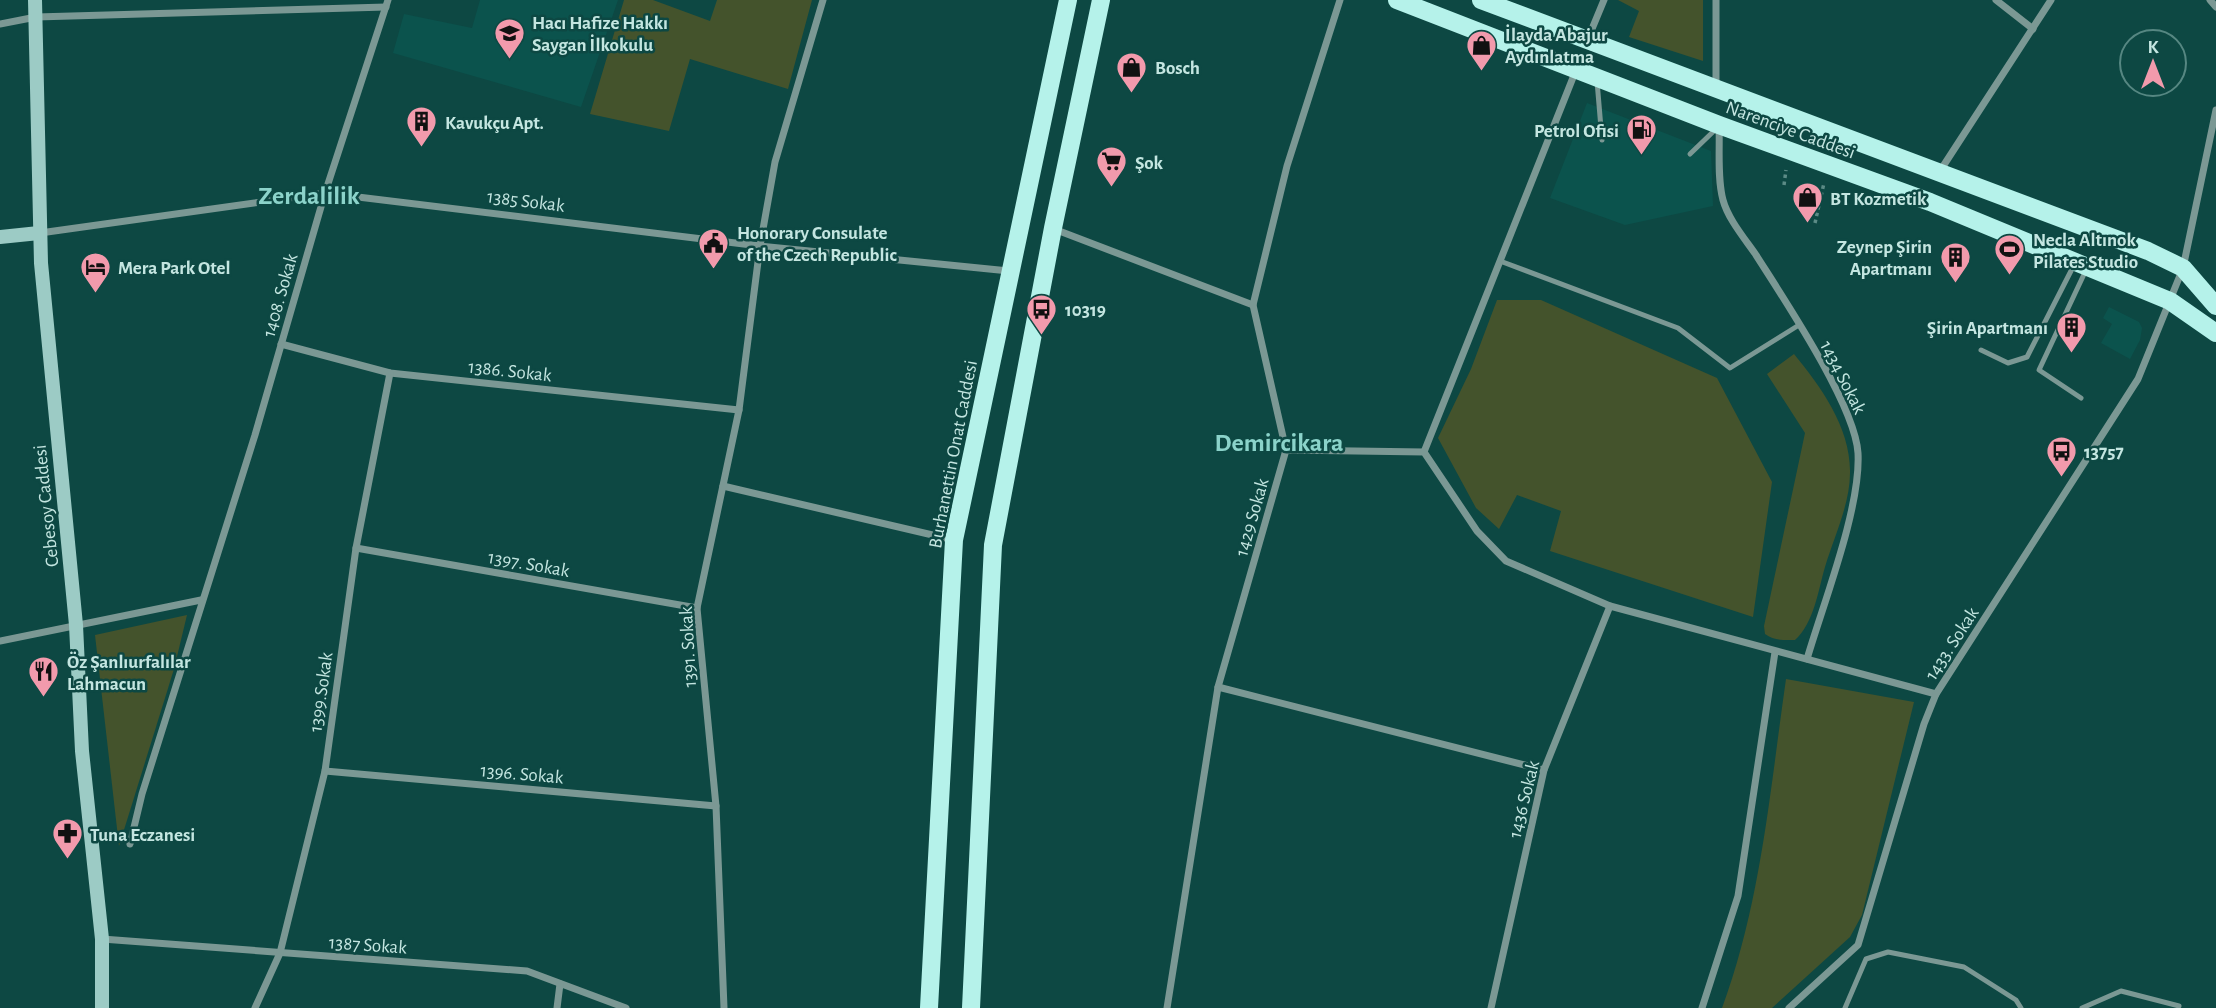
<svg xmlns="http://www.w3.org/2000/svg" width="2216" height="1008" font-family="'Alegreya Sans',sans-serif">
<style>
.built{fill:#0b534d}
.green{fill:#44532c}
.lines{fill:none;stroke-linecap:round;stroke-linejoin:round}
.path{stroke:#5b8b86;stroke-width:3.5;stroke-dasharray:3.5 3.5;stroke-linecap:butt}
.lane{stroke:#7b9894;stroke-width:5}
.street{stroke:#7b9894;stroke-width:7}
.secondary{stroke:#9ccbc5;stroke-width:14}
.primary{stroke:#b5f2ea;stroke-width:18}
.labels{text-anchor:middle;stroke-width:5;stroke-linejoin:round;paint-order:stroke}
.poi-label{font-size:19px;font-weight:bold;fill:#c4e6e1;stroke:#0d4843;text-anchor:start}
.street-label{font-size:19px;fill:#c4e6e1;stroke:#0d4843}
.district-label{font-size:26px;font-weight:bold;fill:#8bd3ca;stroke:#0d4843}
</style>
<rect width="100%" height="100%" fill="#0d4843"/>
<!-- built -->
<g class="built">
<path d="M480,0h138l-37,107 -188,-54 11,-39 68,14z"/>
<path d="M1587,103l124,48 2,55 -88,19 -75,-27z"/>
<path d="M2109,307l30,15 3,6 -2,12 -10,19 -29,-16 11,-19 -9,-6z"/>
</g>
<!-- green -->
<g class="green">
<path d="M624,0h29l57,21 7,-21h95l-24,89 -98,-30 -21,72 -79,-17z"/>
<path d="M1618,0h85v61l-74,-24 10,-26z"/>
<path d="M1497,300h44l176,78 55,104 -19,135 -203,-66 11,-40 -44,-16 -18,34 -23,-21 -38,-70 33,-69z"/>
<path d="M1794,354c27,33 57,74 56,119 0,31 -16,64 -25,94 -7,24 -11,56 -30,73 -11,0 -21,1 -30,-6l-1,-8 41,-193 -38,-59z"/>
<path d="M187,615l-13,54 -55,177 -24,-211z"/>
<path d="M1786,679l128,23 -52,213 -12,22 -78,71h-50c39,-105 48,-218 64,-329z"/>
</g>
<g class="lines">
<!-- path -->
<g class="path">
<path d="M1784,185l2,-15"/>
<path d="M1815,223l9,-40"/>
</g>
<!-- lane -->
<g class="lane">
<path d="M1597,81l5,59"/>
<path d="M1690,154l28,-27"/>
<path d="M1500,261l178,67 52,40 69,-43"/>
<path d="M1981,350l27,13 19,-6 47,-92"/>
<path d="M2081,398l-42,-28 47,-100"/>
<path d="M1845,1008l21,-49 22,-7 76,15 52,33 5,8"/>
<path d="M2082,1008l39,-17 58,15"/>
</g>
<!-- street -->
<g class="street">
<path d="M1716,0v87"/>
<path d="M1996,0l37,29"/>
<path d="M2210,0l6,7"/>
<path d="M0,24l36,-7 350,-10"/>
<path d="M1587,41l17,-41"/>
<path d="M1719,126c1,23 -2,52 4,74 5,19 22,39 33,55 28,44 99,150 102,198 3,55 -35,151 -51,206"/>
<path d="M1940,171l111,-171"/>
<path d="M1054,229l199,76"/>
<path d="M40,233l285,-40 435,53 249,25"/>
<path d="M281,344l109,29 349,37"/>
<path d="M1286,450l138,2 53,79 29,30 104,45 326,88"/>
<path d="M1424,452l152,-382"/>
<path d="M723,486l231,54"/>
<path d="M356,548l341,60"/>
<path d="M0,641l201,-41"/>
<path d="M1218,687l326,83"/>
<path d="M325,771l391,35"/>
<path d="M130,844l12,-50 113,-359 70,-242 63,-193"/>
<path d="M102,939l425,32 99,37"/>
<path d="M255,1008l25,-55 45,-182 31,-223 34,-175"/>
<path d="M557,1008l3,-24"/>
<path d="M724,1008l-8,-202 -19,-198 42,-198 21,-164 15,-84 48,-162"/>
<path d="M1167,1008l51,-321 68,-237 -33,-145 34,-139 53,-166"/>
<path d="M1491,1008l53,-238 66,-164"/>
<path d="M1702,1008l36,-112 37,-244"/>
<path d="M1789,1008l69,-63 66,-221 12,-30 202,-315 45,-111 33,-158"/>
</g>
<!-- secondary -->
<g class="secondary">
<path d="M35,0l6,263 35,362 6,126 20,188v69"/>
<path d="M0,237l39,-4"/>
</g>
<!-- primary -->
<g class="primary">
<path d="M1397,0l322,125 211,77 240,99 46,32"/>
<path d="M1481,0l667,251 35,17 33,38"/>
<path d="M929,1008l25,-468 114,-540"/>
<path d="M971,1008l22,-463 60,-317 48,-228"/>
</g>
</g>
<!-- icons -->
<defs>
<symbol id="school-pin" viewBox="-11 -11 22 30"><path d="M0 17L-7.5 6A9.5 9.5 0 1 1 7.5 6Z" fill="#f29aac" stroke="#0d4843"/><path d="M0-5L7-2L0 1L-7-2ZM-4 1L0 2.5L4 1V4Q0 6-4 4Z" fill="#111"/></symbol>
<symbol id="shop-pin" viewBox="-11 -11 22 30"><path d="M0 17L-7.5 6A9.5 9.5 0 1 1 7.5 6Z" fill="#f29aac" stroke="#0d4843"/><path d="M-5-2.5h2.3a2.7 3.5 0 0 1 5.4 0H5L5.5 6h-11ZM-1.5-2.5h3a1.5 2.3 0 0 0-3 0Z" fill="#111"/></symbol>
<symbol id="building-pin" viewBox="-11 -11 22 30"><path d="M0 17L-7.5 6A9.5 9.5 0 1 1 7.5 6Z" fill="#f29aac" stroke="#0d4843"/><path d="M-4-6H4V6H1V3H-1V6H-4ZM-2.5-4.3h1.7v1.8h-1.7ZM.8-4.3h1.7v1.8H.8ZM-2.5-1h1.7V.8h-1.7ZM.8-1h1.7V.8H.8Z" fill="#111"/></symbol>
<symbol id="fuel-pin" viewBox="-11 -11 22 30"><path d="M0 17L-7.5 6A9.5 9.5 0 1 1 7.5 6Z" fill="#f29aac" stroke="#0d4843"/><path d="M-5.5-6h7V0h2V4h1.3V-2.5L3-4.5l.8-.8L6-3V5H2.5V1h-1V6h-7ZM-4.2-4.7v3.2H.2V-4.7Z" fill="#111"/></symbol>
<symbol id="supermarket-pin" viewBox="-11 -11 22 30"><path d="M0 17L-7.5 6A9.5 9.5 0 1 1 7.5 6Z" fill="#f29aac" stroke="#0d4843"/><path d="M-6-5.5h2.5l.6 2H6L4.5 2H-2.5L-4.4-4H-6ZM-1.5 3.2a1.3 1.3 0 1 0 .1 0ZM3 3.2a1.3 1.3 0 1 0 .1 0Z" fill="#111"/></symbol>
<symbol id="civic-pin" viewBox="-11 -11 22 30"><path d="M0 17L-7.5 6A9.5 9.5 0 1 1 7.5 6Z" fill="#f29aac" stroke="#0d4843"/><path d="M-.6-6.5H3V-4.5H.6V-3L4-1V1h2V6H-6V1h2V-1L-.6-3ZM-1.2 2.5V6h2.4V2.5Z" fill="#111"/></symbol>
<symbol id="stadium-pin" viewBox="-11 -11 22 30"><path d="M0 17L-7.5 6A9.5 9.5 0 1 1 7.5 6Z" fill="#f29aac" stroke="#0d4843"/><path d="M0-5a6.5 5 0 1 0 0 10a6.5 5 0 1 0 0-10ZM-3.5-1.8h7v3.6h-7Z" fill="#111"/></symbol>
<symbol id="hotel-pin" viewBox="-11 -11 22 30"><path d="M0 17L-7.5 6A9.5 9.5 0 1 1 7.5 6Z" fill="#f29aac" stroke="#0d4843"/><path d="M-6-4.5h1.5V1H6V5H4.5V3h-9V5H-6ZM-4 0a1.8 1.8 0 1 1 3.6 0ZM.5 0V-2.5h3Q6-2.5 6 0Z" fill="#111"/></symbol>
<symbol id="bus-pin" viewBox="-11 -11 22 30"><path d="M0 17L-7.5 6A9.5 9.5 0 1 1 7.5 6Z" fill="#f29aac" stroke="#0d4843"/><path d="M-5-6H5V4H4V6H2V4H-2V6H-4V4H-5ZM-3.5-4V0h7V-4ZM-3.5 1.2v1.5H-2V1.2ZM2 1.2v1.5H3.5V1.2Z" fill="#111"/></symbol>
<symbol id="restaurant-pin" viewBox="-11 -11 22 30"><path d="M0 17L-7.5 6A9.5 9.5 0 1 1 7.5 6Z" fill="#f29aac" stroke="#0d4843"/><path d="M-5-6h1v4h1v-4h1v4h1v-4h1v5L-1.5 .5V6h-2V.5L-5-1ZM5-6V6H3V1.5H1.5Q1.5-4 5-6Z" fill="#111"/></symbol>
<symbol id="pharmacy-pin" viewBox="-11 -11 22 30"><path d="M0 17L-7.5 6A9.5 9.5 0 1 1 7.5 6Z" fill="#f29aac" stroke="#0d4843"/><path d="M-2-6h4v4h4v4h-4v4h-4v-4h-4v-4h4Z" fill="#111"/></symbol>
</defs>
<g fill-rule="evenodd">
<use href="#school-pin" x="492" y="16" width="35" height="47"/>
<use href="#shop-pin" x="1464" y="28" width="35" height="47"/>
<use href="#shop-pin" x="1114" y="50" width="35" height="47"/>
<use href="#building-pin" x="404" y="104" width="35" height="47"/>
<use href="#fuel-pin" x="1624" y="112" width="35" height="47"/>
<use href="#supermarket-pin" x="1094" y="144" width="35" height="47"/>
<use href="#shop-pin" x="1790" y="180" width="35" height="47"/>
<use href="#civic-pin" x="696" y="226" width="35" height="47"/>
<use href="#stadium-pin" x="1992" y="232" width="35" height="47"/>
<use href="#building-pin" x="1938" y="240" width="35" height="47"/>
<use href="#hotel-pin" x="78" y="250" width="35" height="47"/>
<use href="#bus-pin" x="1024" y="292" width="35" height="47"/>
<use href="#building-pin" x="2054" y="310" width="35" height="47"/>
<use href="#bus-pin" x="2044" y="434" width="35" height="47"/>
<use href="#restaurant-pin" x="26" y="654" width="35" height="47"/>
<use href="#pharmacy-pin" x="50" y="816" width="35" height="47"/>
</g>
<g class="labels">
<!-- poi labels -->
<g class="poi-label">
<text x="532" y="29">Hacı Hafize Hakkı<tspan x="532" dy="22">Saygan İlkokulu</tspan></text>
<text x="1505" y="41">İlayda Abajur<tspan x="1505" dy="22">Aydınlatma</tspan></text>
<text x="1155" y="74">Bosch</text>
<text x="445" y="129">Kavukçu Apt.</text>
<text x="1619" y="137" text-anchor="end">Petrol Ofisi</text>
<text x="1135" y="169">Şok</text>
<text x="1830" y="205">BT Kozmetik</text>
<text x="737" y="239">Honorary Consulate<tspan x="737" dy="22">of the Czech Republic</tspan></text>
<text x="2033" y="246">Necla Altınok<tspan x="2033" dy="22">Pilates Studio</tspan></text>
<text x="1932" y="253" text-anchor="end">Zeynep Şirin<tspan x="1932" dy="22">Apartmanı</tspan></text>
<text x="118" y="274">Mera Park Otel</text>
<text x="1065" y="316">10319</text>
<text x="2048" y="334" text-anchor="end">Şirin Apartmanı</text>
<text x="2084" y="458">13757</text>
<text x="67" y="668">Öz Şanlıurfalılar<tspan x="67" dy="22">Lahmacun</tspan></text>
<text x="90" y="841">Tuna Eczanesi</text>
</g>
<!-- street labels -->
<g class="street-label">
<text transform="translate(1791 129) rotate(20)" y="7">Narenciye Caddesi</text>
<text transform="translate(526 200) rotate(7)" y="7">1385 Sokak</text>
<text transform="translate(279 295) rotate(-74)" y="7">1408. Sokak</text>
<text transform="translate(510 370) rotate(6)" y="7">1386. Sokak</text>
<text transform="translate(1844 377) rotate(63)" y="7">1434 Sokak</text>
<text transform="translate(952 454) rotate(-79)" y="7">Burhanettin Onat Caddesi</text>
<text transform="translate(45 506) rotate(-96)" y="7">Cebesoy Caddesi</text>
<text transform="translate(1251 517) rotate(-74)" y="7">1429 Sokak</text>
<text transform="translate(529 563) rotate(10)" y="7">1397. Sokak</text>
<text transform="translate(1951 643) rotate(-57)" y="7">1433. Sokak</text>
<text transform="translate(687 647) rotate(-93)" y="7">1391. Sokak</text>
<text transform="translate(320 692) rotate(-82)" y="7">1399.Sokak</text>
<text transform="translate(522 773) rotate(5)" y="7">1396. Sokak</text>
<text transform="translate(1523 799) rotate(-76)" y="7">1436 Sokak</text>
<text transform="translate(368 944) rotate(4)" y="7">1387 Sokak</text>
</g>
<!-- district labels -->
<g class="district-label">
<text x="309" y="204">Zerdalilik</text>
<text x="1279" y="451">Demircikara</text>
</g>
</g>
<!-- north arrow -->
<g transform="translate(2153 63)"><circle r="33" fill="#0d4843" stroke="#568782" stroke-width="2"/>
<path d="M0-5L12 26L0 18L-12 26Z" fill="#f29aac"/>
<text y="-10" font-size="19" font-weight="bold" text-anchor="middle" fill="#c4e6e1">K</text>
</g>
</svg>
